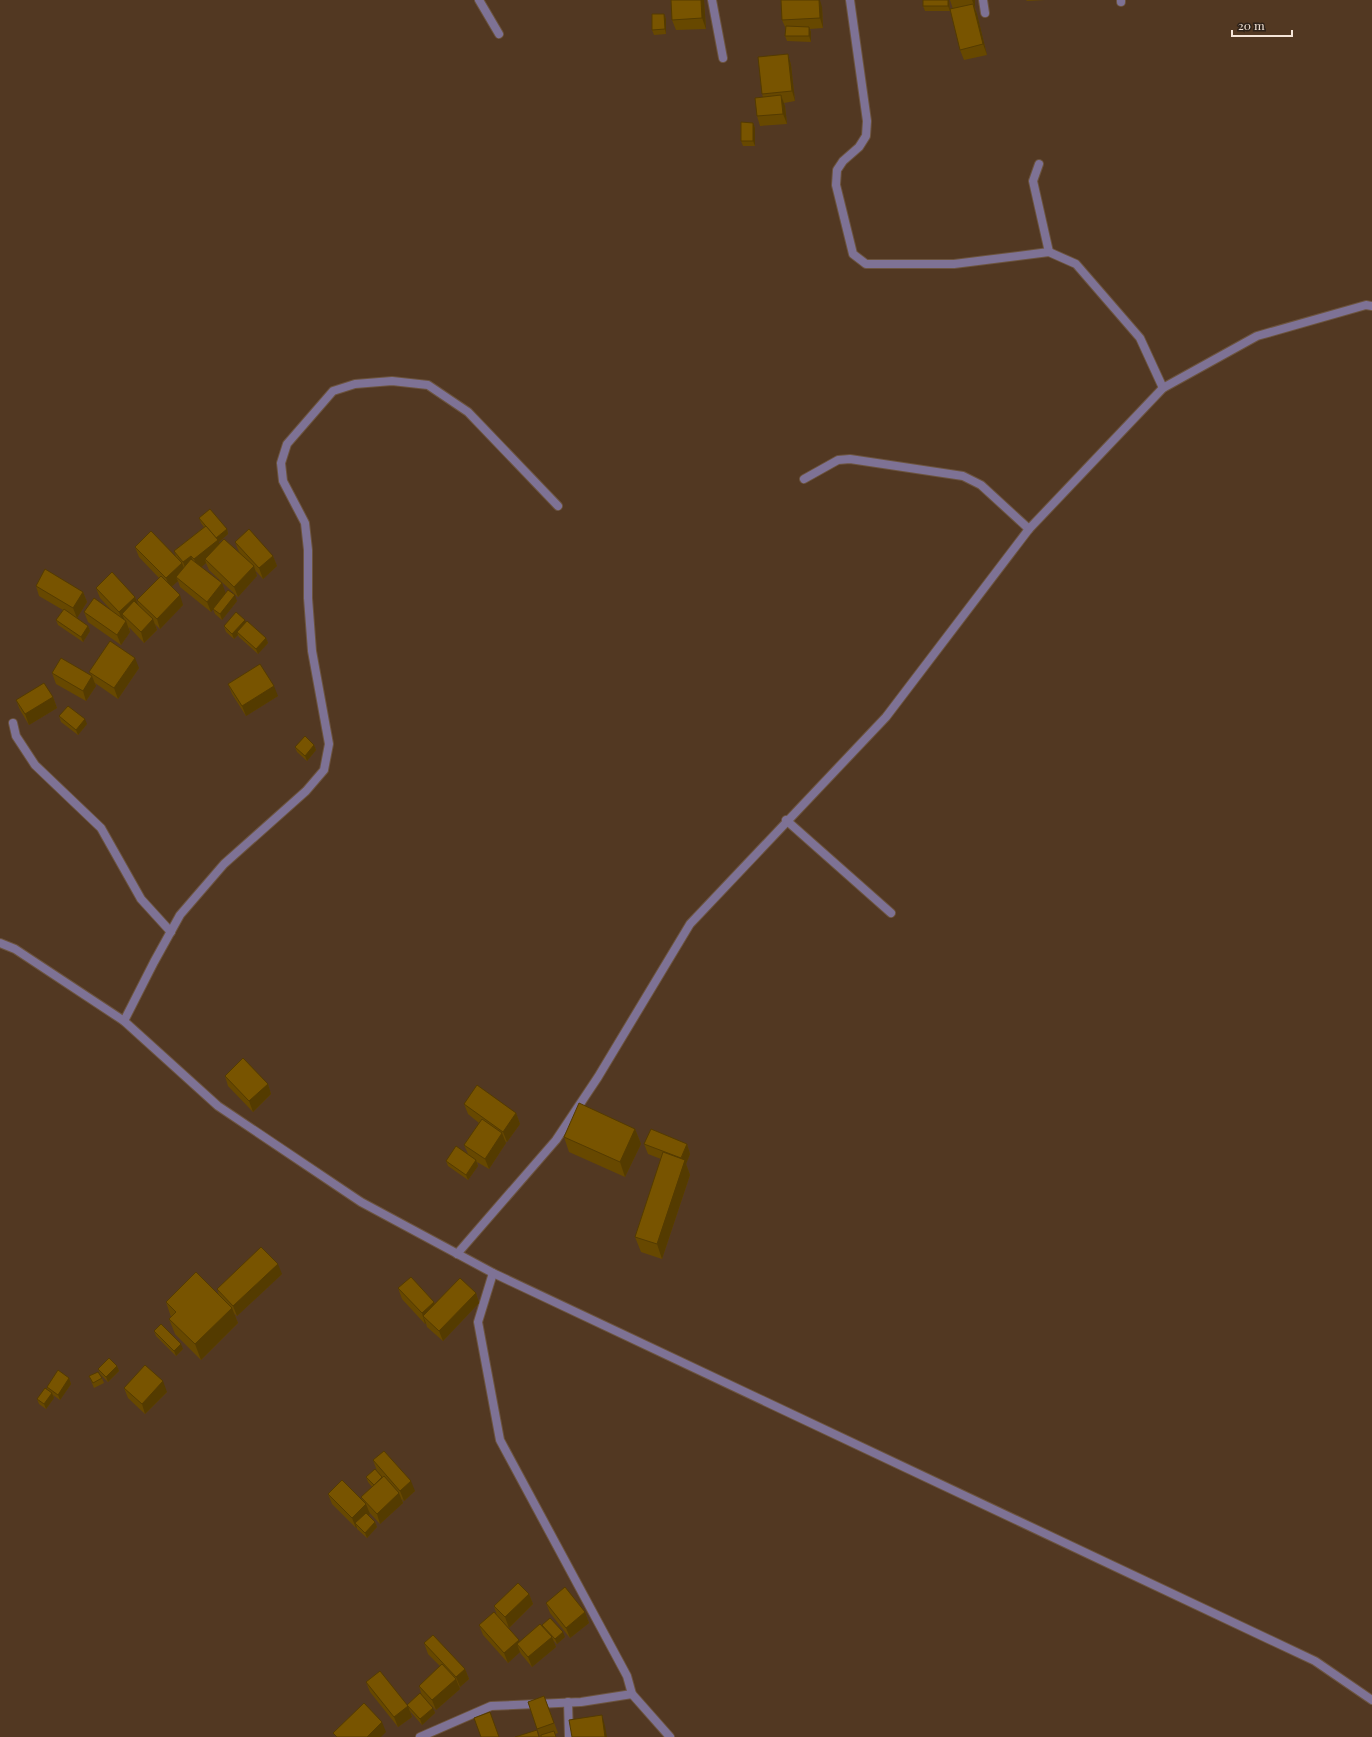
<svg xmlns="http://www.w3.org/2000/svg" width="1372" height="1737" font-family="'Playfair Display',serif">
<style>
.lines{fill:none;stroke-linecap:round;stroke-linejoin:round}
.service-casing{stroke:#6c543f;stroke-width:10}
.minor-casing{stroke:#6c543f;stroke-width:10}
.tertiary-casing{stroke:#6c543f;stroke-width:10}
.service{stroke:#7e7295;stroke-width:8}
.minor{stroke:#7e7295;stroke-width:8}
.tertiary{stroke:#7e7295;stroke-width:8}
.wall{fill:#674800}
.shaded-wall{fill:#543b00}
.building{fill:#785400;stroke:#543b00}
</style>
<rect width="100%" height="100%" fill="#523822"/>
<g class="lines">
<defs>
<g id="service">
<path d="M479,0l20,34"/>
<path d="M1039,164l-6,17 16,71"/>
<path d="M804,479l34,-19 12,-1 113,17 18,9 48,44"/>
<path d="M13,723l3,13 19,29 66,63 40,71 30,33"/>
</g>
<g id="minor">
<path d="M712,0l11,58"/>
<path d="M850,0l17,121 -1,15 -7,11 -16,14 -6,9 -1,15 17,69 13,10h88l95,-12 27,12 64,74 23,50"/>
<path d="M983,0l2,13"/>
<path d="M1121,0v2"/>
<path d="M786,820l105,93"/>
<path d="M124,1021l30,-59 26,-47 44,-51 82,-73 18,-21 5,-26 -17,-93 -4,-53v-48l-3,-27 -22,-42 -2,-18 6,-19 46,-53 22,-7 37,-3 36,4 40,27 90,94"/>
<path d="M457,1254l99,-114 42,-63 92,-153 196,-207 143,-188 134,-141 94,-52 109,-31 6,1"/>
<path d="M493,1273l-15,49 22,118 127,236 5,18 38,43"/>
<path d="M568,1702l1,35"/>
<path d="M420,1737l71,-31 90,-4 51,-8"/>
</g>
<path id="tertiary" d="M0,943l15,6 109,72 94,85 143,96 132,71 822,388 57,39"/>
</defs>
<!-- service casing -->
<use href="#service" class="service-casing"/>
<!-- minor casing -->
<use href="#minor" class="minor-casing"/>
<!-- tertiary casing -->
<use href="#tertiary" class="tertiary-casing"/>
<!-- service -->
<use href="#service" class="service"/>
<!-- minor -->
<use href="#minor" class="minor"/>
<!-- tertiary -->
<use href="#tertiary" class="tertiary"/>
</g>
<!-- wall -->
<g class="wall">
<path d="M704,0l2,29 -30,1 -4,-10z"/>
<path d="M949,0l1,11h-25l-2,-5z"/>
<path d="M950,0h25v8l2,6 10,41 -23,5 -4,-10 -7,-41z"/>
<path d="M1026,0h19l-18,1z"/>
<path d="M822,7l1,21 -13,1 1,3v10l-24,-1 -2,-5 1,-7 -4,-9z"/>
<path d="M664,14l2,5v15l-12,1 -2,-5z"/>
<path d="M788,54l3,11 4,36 -11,2 1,3 2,18 -27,2 -3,-10 6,-19 -1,-3z"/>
<path d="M753,123l2,5v18h-12l-2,-5z"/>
<path d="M199,518l28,11 1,5 -9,8v2l23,11 -3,-3 -4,-10 38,14 4,10 -14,13 -8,-9 2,6 -19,21 -29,-27 -3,-7 -5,4 21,16 3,10 12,8 -15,19 -7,-6 -2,-5 -2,3 -31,-25 -2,-6 -7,6 12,18 -23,24 -5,-5 2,6 -13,13 -15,-16 1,5 -9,13 -33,-23 -4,-10 27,-2 -11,-12 -4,-10 39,9 3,7 1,2 -2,-6 22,-22 -20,-21 -4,-10 41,9 -2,-5 30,-24 -3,-4z"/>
<path d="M36,586l47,6 4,10 -10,16 11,8 2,5 -7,11 -25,-17 -2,-5 7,-10 -24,-14z"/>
<path d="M245,622l21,16 2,5 -10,11 -19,-17 -1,-2 -4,4 -8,-7 -2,-6z"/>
<path d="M139,668l-21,31 -23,-16 1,3 -10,15 -30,-17 -4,-11 39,2 -2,-3z"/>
<path d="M228,684l50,12 -32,20 -14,-22z"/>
<path d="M53,697l4,11 -28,17 -9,-15 -4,-10z"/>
<path d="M59,716l28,8 -9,11 -17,-13z"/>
<path d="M314,745l2,5 -9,11 -10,-9 -2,-5z"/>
<path d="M225,1076l43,8 3,10 -18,18 -25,-26z"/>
<path d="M464,1104l52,9 4,11 -13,18 -2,-1 1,2 -17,26 -12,-7 1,4 -10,14 -20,-14 -2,-5 22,-7 -4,-9 15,-22 -11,-9z"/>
<path d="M635,1129l6,15 -16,33 -56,-25 -5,-15z"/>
<path d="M644,1144h43l3,10 -4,10 4,11 -28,84 -21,-7 -6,-15 26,-78 -13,-5z"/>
<path d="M282,1274l-45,42 -3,-3 4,10 -37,37 -26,-26 -6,-15 2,-2 -5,-15 53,-7 -2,-6z"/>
<path d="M398,1288l36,14 1,2 41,-11 3,10 -36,38 -16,-14 -1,-4 -1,1 -23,-25z"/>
<path d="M154,1331l29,18 -7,7 -20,-20z"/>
<path d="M117,1366l2,5 -11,11 -8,-8 -2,-5z"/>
<path d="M89,1376l13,2 2,5 -10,5z"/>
<path d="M69,1378l2,6 -11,16 -7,-5 1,3 -8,11 -7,-5 -2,-5 10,-10v-2z"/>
<path d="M124,1388l43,4 -22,22 -17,-16z"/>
<path d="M373,1460l42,31 -11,10 -2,-2 1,4 -23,21 -12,-13 2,3 -2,1 7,7 2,5 -10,11 -10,-9v-2l-1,1 -24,-24 -4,-10 34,6 -1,-3 11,-10 -4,-5 -2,-5h16l-5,-6z"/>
<path d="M529,1594l4,10 -24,24 -11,-11 21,23v2l23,-16 23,11 -8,7 -4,-4 3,7 -24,20 -11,-13 -1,-2 -12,11 -25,-28 -4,-10 18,-9 -3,-10z"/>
<path d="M546,1603l39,9 4,11 -19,15 -20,-25z"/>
<path d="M424,1643l41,26 4,10 -9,8 -2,-2 2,4 -24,21 -14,-14 -3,-10 21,-20 -12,-12z"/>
<path d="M366,1682l41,23 26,3 2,5 -13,12 -12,-14 2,6 -14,10 -28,-35z"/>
<path d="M544,1696l14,37 -3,1 1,3h-16l-12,-35z"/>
</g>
<!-- shaded-wall -->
<g class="shaded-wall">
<path d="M701,0h3l2,29 -4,-11z"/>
<path d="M819,0h1l2,7 1,21 -3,-10z"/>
<path d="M948,0h1l1,11 -2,-5z"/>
<path d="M972,0h3v8z"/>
<path d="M973,4l4,10 10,41 -4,-11z"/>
<path d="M664,14l2,5v15l-1,-5z"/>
<path d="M809,27l2,5v10l-2,-6z"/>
<path d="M788,54l3,11 4,36 -3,-10z"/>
<path d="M781,95l4,11 2,18 -4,-10z"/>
<path d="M753,123l2,5v18l-2,-5z"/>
<path d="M227,529l1,5 -9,8 3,9 -17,8 1,4 -8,7 -4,-11 22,-21z"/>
<path d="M191,556l4,10 -8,7 -4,-11z"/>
<path d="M273,556l4,10 -14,13 -4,-11z"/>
<path d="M182,563l4,10 -10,4 2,4 -8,7 -4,-10z"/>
<path d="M254,566l3,10 -19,21 -4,-10z"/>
<path d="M222,583l4,11 -15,18 -4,-10z"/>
<path d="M83,592l4,10 -10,16 -4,-10z"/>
<path d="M180,595l3,10 -23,24 -3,-10z"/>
<path d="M235,595l2,6 -15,19 -2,-6z"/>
<path d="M135,597l4,11 -17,6 3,7 -2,2 -4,-11z"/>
<path d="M153,619l4,11 -13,13 -3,-11z"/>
<path d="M245,620l2,5 -10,7 1,3 -4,4 -2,-5z"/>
<path d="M126,621l4,11 -9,13 -4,-10z"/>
<path d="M88,626l2,5 -7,11 -2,-5z"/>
<path d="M266,638l2,5 -10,11 -2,-5z"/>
<path d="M135,658l4,10 -21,31 -4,-11z"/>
<path d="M92,676l4,10 -10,15 -3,-10z"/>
<path d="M274,686l4,10 -32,20 -4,-10z"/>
<path d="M53,697l4,11 -28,17 -4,-11z"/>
<path d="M85,719l2,5 -9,11 -2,-5z"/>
<path d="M314,745l2,5 -9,11 -2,-5z"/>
<path d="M268,1084l3,10 -18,18 -4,-11z"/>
<path d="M516,1113l4,11 -13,18 -4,-10z"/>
<path d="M635,1129l6,15 -16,33 -5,-15z"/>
<path d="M502,1133l4,10 -17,26 -4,-10z"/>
<path d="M687,1144l3,10 -4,10 4,11 -28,84 -5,-15 24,-85z"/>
<path d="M476,1160l2,6 -10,14 -2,-5z"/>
<path d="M278,1264l4,10 -45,42 -4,-10z"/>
<path d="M476,1293l3,10 -36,38 -4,-10z"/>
<path d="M434,1302l4,10 -15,4 3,7 -1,1 -3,-11z"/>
<path d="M232,1308l6,15 -37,37 -6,-16z"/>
<path d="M181,1344l2,5 -7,7 -2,-5z"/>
<path d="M117,1366l2,5 -11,11 -2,-5z"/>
<path d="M69,1378l2,6 -11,16 -2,-5z"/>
<path d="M163,1381l4,11 -22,22 -3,-10z"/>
<path d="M52,1393l2,5 -8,11 -2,-5z"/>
<path d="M411,1481l4,10 -11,10 -4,-10z"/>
<path d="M399,1493l4,10 -23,21 -3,-10z"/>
<path d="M366,1504l4,10 -12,12 -3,-3 2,4 -1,1 -4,-10z"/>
<path d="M375,1522l2,5 -10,11 -2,-5z"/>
<path d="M529,1594l4,10 -24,24 -4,-11z"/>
<path d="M585,1612l4,11 -19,15 -4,-10z"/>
<path d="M563,1632l2,5 -8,7 -2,-5z"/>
<path d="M552,1637l4,10 -24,20 -4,-10z"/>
<path d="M519,1640l4,10 -6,-6 3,8 -12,11 -4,-10z"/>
<path d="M465,1669l4,10 -9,8 -4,-10z"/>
<path d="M456,1679l4,10 -24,21 -4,-10z"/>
<path d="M408,1706l4,11 -14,10 -4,-10z"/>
<path d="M433,1708l2,5 -13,12 -2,-6z"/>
<path d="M602,1715l3,11 2,11h-2z"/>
<path d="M382,1722l4,10 -5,5h-14z"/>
</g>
<!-- building -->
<g class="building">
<path d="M671,0h30l1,18 -30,2z"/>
<path d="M781,0h38l1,18 -38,2z"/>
<rect x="923" y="0" width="25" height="6"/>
<path d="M973,4l10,40 -23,6 -10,-41z"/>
<path d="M652,14h12l1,15 -13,1z"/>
<path d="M786,26l23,1v9h-24z"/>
<path d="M788,54l4,37 -30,3 -4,-37z"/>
<path d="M781,95l2,19 -26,2 -2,-18z"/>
<path d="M741,122l12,1v18h-12z"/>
<path d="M210,509l17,20 -11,9 -17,-20z"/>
<path d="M206,526l12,14 -24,19 -3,-3 -8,6 -9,-11z"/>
<path d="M249,529l24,27 -14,12 -24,-26z"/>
<path d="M151,531l31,32 -16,15 -31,-31z"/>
<path d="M224,539l30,27 -20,21 -29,-28z"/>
<path d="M191,559l31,24 -15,19 -31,-25z"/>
<path d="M45,569l38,23 -10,16 -37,-22z"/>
<path d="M112,572l23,25 -16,15 -23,-24z"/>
<path d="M161,576l19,19 -23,24 -20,-19z"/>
<path d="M228,590l7,5 -15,19 -7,-5z"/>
<path d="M94,598l32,23 -9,14 -33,-23z"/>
<path d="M134,601l19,18 -12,13 -19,-18z"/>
<path d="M64,609l24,17 -7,11 -25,-17z"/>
<path d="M236,612l9,8 -13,14 -8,-8z"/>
<path d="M247,621l19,17 -10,11 -19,-17z"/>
<path d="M110,641l25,17 -21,30 -25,-16z"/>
<path d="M61,658l31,18 -9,15 -31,-18z"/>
<path d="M260,664l14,22 -32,20 -14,-22z"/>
<path d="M44,683l9,14 -28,17 -9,-14z"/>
<path d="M68,706l17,13 -9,11 -17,-14z"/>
<path d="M305,736l9,9 -9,11 -10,-9z"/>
<path d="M243,1058l25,26 -19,17 -24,-25z"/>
<path d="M477,1085l39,28 -13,19 -39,-28z"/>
<path d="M579,1103l56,26 -15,33 -56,-25z"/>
<path d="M482,1119l20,14 -17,26 -21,-14z"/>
<path d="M651,1129l36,15 -6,14 -37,-14z"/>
<path d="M456,1146l20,14 -10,15 -20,-14z"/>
<path d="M663,1152l22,8 -28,84 -22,-7z"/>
<path d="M261,1247l17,17 -45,42 -16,-17z"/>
<path d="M196,1272l36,36 -37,36 -26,-25 7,-7 -10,-10z"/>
<path d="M411,1277l23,25 -12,11 -24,-25z"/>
<path d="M460,1278l16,15 -37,38 -16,-15z"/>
<path d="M161,1324l20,20 -7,7 -20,-20z"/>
<path d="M109,1358l8,8 -11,11 -8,-8z"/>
<path d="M145,1365l18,16 -21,23 -18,-16z"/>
<path d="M58,1370l11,8 -11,17 -11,-8z"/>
<path d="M98,1372l4,6 -9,5 -4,-7z"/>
<path d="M45,1388l7,5 -8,11 -7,-5z"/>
<path d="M384,1451l27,30 -11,10 -27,-31z"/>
<path d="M375,1469l7,8 -8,8 -8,-8z"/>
<path d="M384,1476l15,17 -22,21 -16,-17z"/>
<path d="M342,1480l24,24 -14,14 -24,-24z"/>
<path d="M366,1513l9,9 -10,11 -10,-10z"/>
<path d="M518,1583l11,11 -24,23 -11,-11z"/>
<path d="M565,1587l20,25 -19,16 -20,-25z"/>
<path d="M494,1612l25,28 -15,13 -25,-28z"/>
<path d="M550,1618l13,14 -8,7 -13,-14z"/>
<path d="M540,1624l12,13 -24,20 -11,-13z"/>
<path d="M433,1635l32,34 -9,8 -32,-34z"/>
<path d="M442,1664l14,15 -24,21 -13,-14z"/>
<path d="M380,1671l28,35 -14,11 -28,-35z"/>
<path d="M420,1693l13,15 -13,11 -13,-14z"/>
<path d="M544,1696l10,27 -17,6 -9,-27z"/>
<path d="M364,1703l18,19 -15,15h-30l-4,-4z"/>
<path d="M490,1712l9,25h-18l-7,-19z"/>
<path d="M602,1715l3,22h-33l-3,-17z"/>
<path d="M537,1730l2,7h-24z"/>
<path d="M554,1731l2,6h-15v-2z"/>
</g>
<!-- scale -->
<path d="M1232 30v6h60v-6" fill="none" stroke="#f5e5d8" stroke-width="2"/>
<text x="1238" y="30" font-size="12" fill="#f5e5d8" stroke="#2e2219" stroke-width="3" paint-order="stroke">20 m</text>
</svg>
